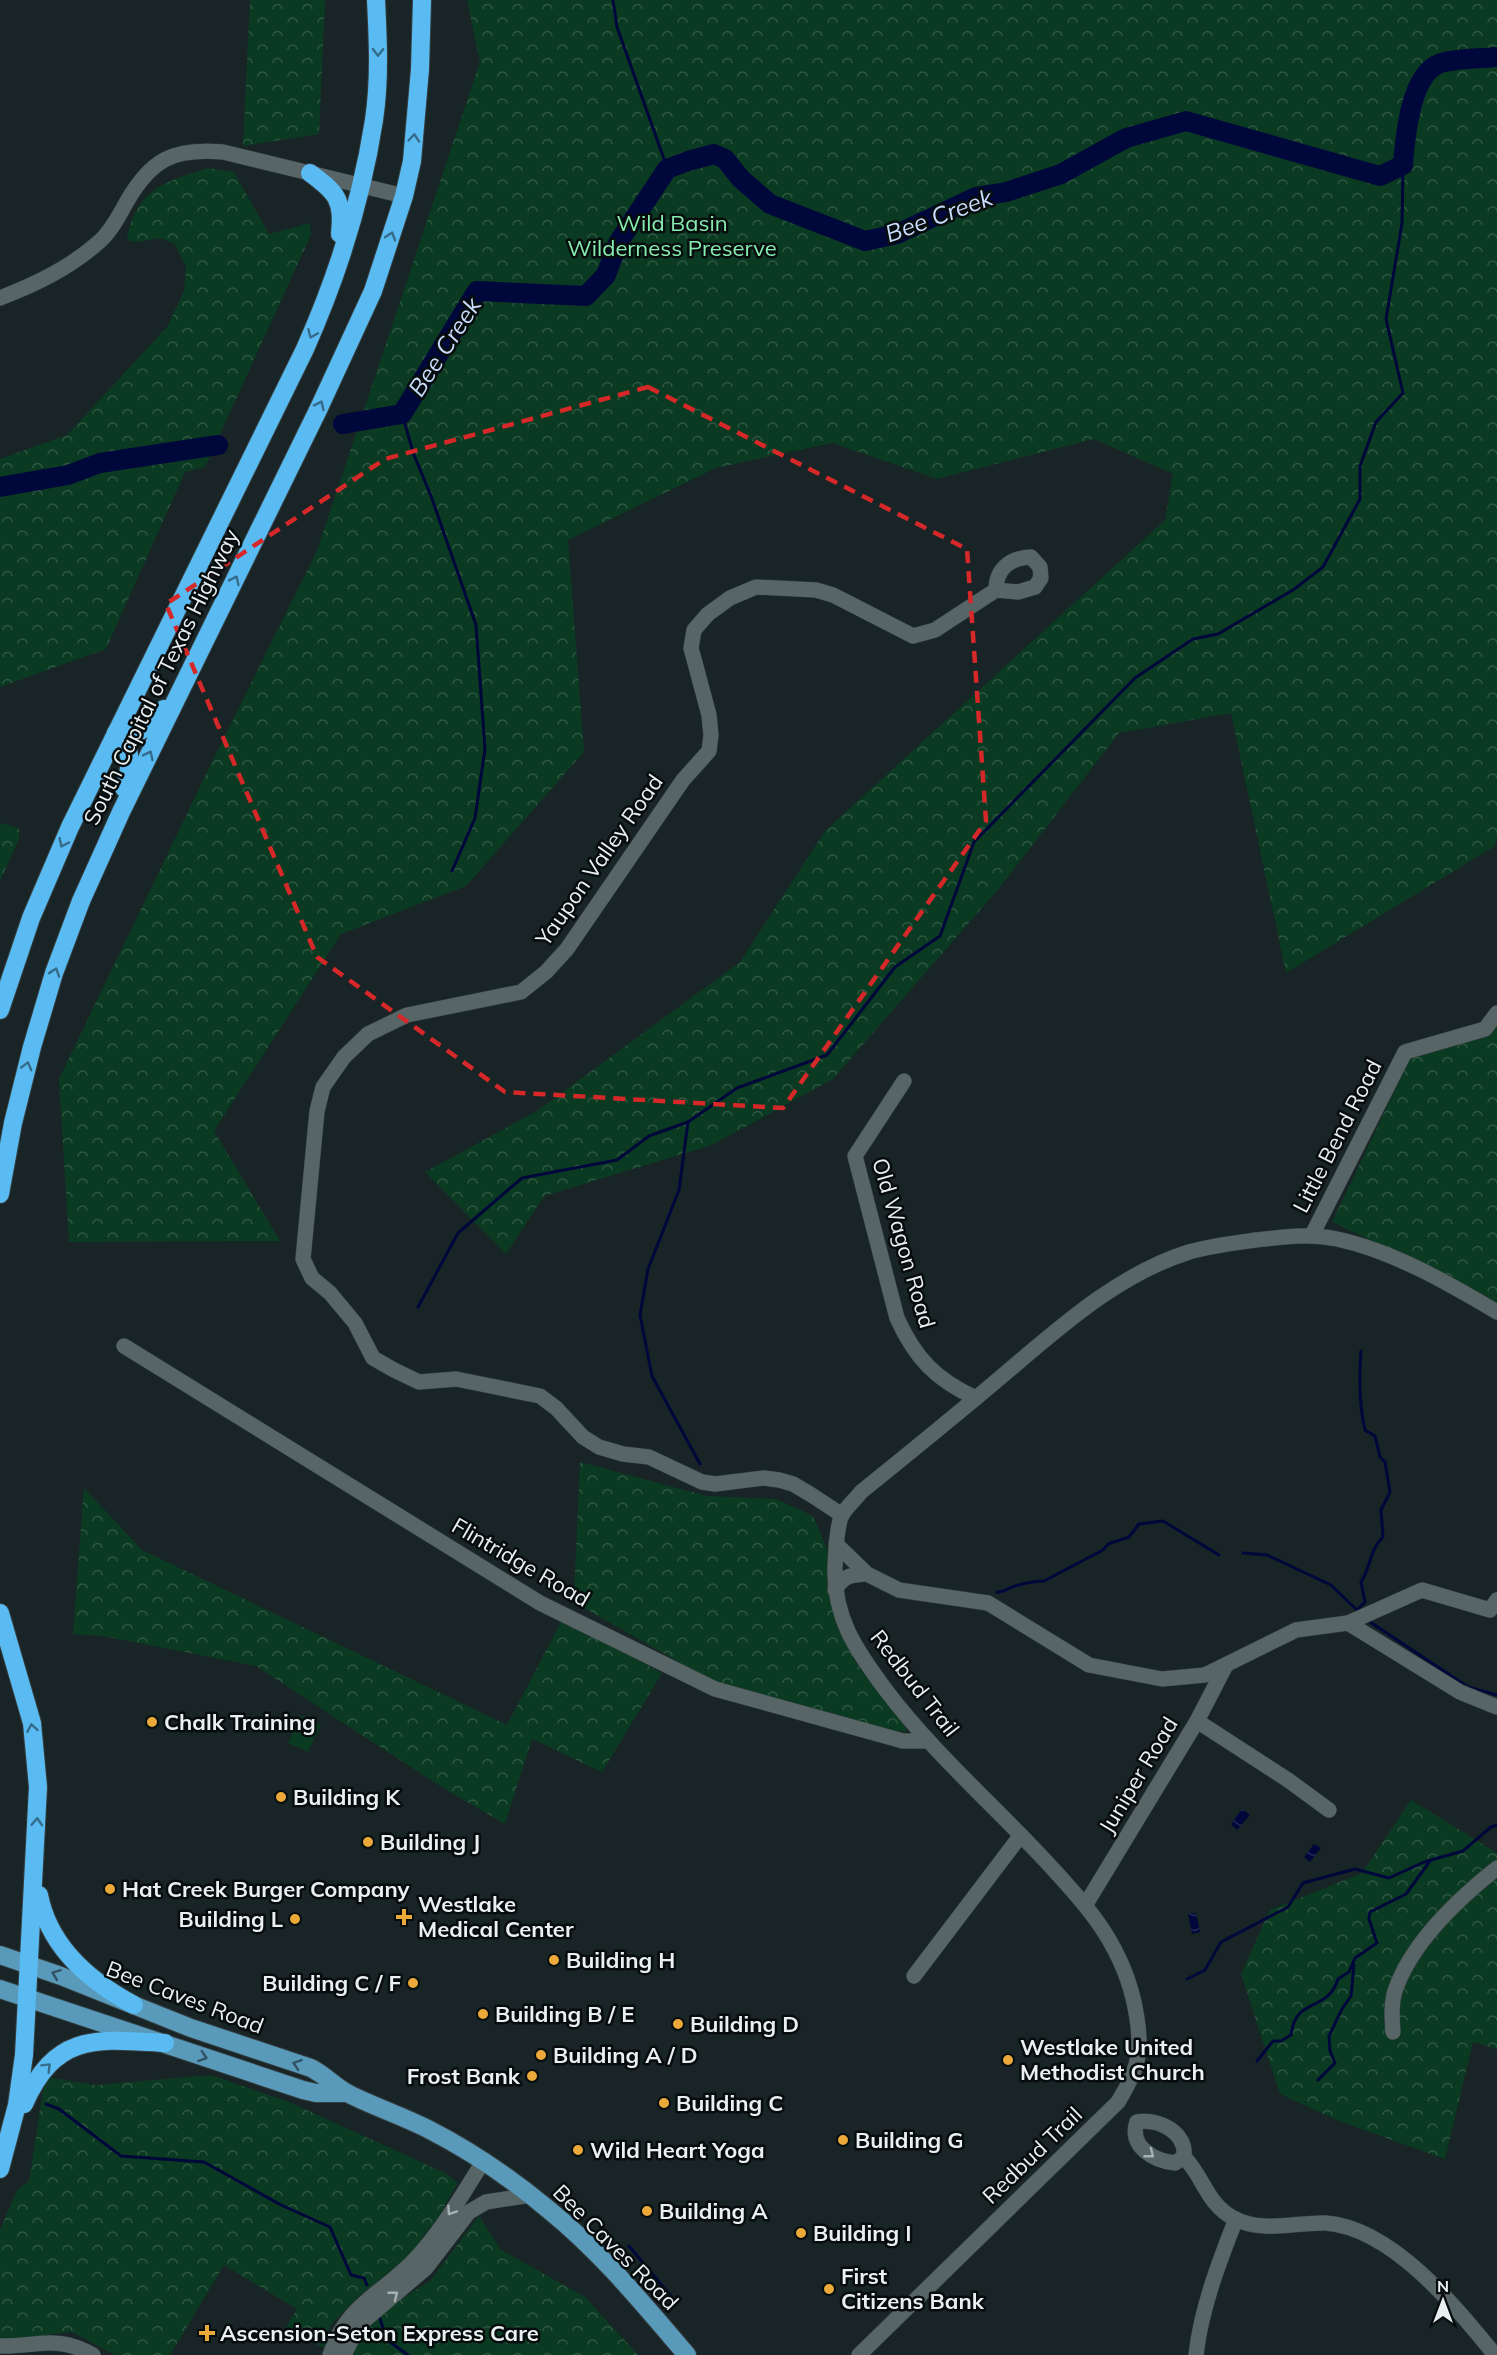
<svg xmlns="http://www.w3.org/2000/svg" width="1497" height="2355" font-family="Mulish,sans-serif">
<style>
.forest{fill:url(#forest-crowns)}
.pitch{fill:#0b3a22}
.water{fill:url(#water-waves)}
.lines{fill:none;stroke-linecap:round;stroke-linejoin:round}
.stream{stroke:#00073a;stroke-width:3}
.river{stroke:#00073a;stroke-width:20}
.minor-casing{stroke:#353f41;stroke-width:16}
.major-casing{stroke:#353f41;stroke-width:20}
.highway-casing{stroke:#353f41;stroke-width:20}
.minor{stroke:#586567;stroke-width:15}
.major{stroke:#5999ba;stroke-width:18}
.highway{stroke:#5abbf2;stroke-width:18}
.oneway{stroke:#356c8b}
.oneway2{stroke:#305264}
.oneway3{stroke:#a7b1b3}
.marked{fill:none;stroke:#d62828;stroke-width:4.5;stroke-dasharray:12 8;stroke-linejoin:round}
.poi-dot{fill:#eba93a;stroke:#070c0d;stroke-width:2}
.labels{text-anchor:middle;stroke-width:5;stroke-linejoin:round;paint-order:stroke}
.park-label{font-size:22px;fill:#87ecb0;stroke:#070c0d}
.street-label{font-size:22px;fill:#e8f0f1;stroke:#070c0d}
.poi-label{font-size:22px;font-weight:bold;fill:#e8f0f1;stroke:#070c0d;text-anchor:start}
.water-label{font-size:24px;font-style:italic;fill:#c9dcfe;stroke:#070c0d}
</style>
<defs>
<pattern id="forest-crowns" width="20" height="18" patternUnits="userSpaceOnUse" patternTransform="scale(1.5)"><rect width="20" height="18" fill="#0b3a22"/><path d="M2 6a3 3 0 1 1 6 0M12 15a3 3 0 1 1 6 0" fill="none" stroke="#2f5743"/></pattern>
<pattern id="water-waves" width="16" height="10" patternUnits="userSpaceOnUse" patternTransform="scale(1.5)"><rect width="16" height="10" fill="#00073a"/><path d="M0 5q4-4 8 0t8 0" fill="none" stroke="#252b57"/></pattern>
</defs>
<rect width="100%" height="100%" fill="#182426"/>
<!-- forest -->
<g class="forest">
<path d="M250,0h75l-6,134 -76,12z"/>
<path d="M467,0h1030v836l-2,10 -209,127 -55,-260 -112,20 -119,154 -167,192 -121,66 -168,51 -38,58 -81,-82 112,-61 203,-149 85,-131 340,-311 8,-46 -79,-35 -157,40 -105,-36 -116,25 -148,72 16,212 -118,134 -125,48 -127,197 66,110 -211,1 -10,-163 150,-311 107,-215 164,-491z"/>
<path d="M208,168l26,4 35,62 41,-11 1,12 -106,232 -20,5 -79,177 -106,38v-228l67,-24 100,-108 17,-36 2,-24 -11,-23 -15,-6 -23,4 -10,-2c7,-49 38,-59 81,-72z"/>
<path d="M0,823l19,5v11l-19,42z"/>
<path d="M1497,1023v281l-43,-25 -122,-57 78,-163 79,-27z"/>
<path d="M580,1462l127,34 69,3 37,17 15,35 5,60 73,113v8l-37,-5 -157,-46 -140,-80 2,-5z"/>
<path d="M84,1488l58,62 365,175 55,-105 100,53 -60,99 -70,-33 -27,85 -65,-38 -184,-120 -153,-30 -30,-2z"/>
<path d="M1411,1800l86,53v196l-24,-7 -28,117 -106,-38 -59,-27 -39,-120 29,-64 92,-37z"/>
<path d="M211,2075l78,27 156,71 13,10 -21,36 -31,40 -48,38 -27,27 -7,24 -38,-21 11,-18 -73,-44 -54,90h-55l-43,-23 -69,8 -3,-2v-108l17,-40 12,-9 16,-104 51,8z"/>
<path d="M479,2216l21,33 85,48 53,58h-285l6,-14 25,-31 46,-29z"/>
</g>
<!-- pitch -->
<path class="pitch" d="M301,1715l20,10 -13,27 -20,-9z"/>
<!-- water -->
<g class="water">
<path d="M1242,1809l8,6 -13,15 -6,-6z"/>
<path d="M1314,1844l7,4 -11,14 -6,-5z"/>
<path d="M1196,1913l4,19 -8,2 -4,-20z"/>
</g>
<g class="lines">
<!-- stream -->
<g class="stream">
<path d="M613,0l4,27 47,132 9,7"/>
<path d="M402,414l12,41 17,41 45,129 9,124 -10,69 -23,53"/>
<path d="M688,1122l-9,68 -31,79 -8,46 12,61 48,88"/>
<path d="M418,1307l40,-74 64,-55 95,-18 32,-24 39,-14 49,-34 90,-33 68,-88 45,-31 34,-94 161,-164 58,-39 25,-5 75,-44 30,-23 37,-68v-33l16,-44 27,-29 -17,-74 16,-96 1,-58"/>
<path d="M1243,1553l24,2 64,30 26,25 8,-8 -4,-20c10,-15 8,-31 22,-45l-2,-27 9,-18 -5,-30 -5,-5 -5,-21 -10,-6c-6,-25 -6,-53 -4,-79"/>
<path d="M997,1592c8,0 11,-4 18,-6 10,-3 19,-5 29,-5l59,-31 5,-6 21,-7 10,-13 24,-3 56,34"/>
<path d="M1370,1622l98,65 29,8"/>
<path d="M1187,1979l18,-9 16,-28 67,-35 15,-24 52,-14 34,9 35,-16 39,-11 28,-24 6,-2"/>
<path d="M1257,2061l16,-20h8l10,-6c5,-40 36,-21 47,-56l11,-7 6,-14 22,-15 -8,-24 1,-7 36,-18 24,-33"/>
<path d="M1318,2080l17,-17 -5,-12 -1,-15 13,-27 9,-13 3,-31"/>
<path d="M46,2104l13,5 62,47 83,6 77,43 49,22 21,48 13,3 3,7"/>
<path d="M629,2246l46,55"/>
<path d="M379,2316l8,24 21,15"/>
</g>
<!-- river -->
<g class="river">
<path d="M343,424l59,-10 75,-123 109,5 20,-21 12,-32 49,-74 21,-8 26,-7 11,5 16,20 29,25 95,37 32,-7 79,-37 30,-5 55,-18 65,-36 60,-17 194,55 23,-11c2,-27 7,-92 38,-102 17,-5 38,-4 56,-6"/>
<path d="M0,487l68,-12 32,-12 118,-18"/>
</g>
<defs>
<g id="minor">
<path d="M0,298c36,-14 70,-30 100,-57 11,-10 19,-25 26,-38 25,-44 47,-55 97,-51l181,44"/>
<path d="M904,1081l-49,75 42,162c18,40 39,62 79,80"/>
<path d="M1312,1235l93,-183 80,-23 12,-16"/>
<path d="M124,1346l416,257 175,86 188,52h24"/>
<path d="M842,1515l-32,-21 -17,-10 -14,-4 -15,-2 -49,6 -13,-2 -53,-25 -26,-3 -24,-7 -16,-10 -27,-29 -16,-12 -84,-17 -37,3 -25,-12 -21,-12 -18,-35 -25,-30 -18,-15 -9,-19 14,-148 6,-24 21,-30 24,-23 39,-19 114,-23 25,-20 21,-23 116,-169 26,-29 2,-16 -2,-20 -18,-67 3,-18 14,-16 22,-16 26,-11 60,3 17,5 80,41 22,-6 61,-40 22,2 17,-5 6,-9 -1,-11 -9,-10c-21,1 -35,12 -35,33"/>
<path d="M836,1544l31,30 32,16 89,13 101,62 73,14 43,-4 91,-45 52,-7 112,69 37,15"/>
<path d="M835,1590c9,-15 16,-15 32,-16"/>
<path d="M1348,1623l74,-33 68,20 7,-10"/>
<path d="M1197,1721l91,59 41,30"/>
<path d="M1086,1904l111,-183 28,-54"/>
<path d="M914,1976l107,-141"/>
<path d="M1393,2032c-1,-14 -2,-28 2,-41 16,-48 63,-92 102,-123"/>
<path d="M1137,2122c21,-4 50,10 47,35 20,20 22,47 51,62 29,14 61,3 91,4 66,5 130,84 169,132"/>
<path d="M1137,2122c-9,24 17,39 38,41l9,-6"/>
<path d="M0,2346c38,1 56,-12 93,9"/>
<path d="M330,2355c17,-53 54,-61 87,-98 26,-28 46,-64 66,-95"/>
<path d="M344,2355l15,-30 67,-57 43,-56 17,-10 45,-7"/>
<path d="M859,2355l259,-253c7,-12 14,-23 18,-37 6,-21 2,-46 -3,-67 -15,-61 -52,-99 -93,-143 -52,-55 -109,-105 -155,-166 -29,-39 -52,-72 -50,-123 1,-16 1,-34 6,-49 4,-9 14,-17 20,-25 47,-38 94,-76 140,-115 57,-48 115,-102 188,-125 21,-6 45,-9 67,-12 27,-3 54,-7 81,-1 56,12 111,44 160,73"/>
<path d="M1196,2355c5,-46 23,-93 40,-136"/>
</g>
<g id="major">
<path d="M0,1955l61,21 130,52 120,40c14,7 24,19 38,26 26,13 53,22 79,35 43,22 84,50 121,81 52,42 95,95 138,145"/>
<path d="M0,1989l303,101 13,3h31"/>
</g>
<g id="highway">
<path d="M310,173c26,19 34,27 30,61"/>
<path d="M116,733c18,15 15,35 8,55"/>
<path d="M116,733c24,4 34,-6 48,-24"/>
<path d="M0,1010l31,-92 39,-91 235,-478c32,-72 57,-151 69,-229 6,-40 4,-80 2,-120"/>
<path d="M0,1194l13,-71 19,-76 22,-74 27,-72 40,-89 198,-404 54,-117 31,-95 8,-35 8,-92 2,-69"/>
<path d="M0,1613l32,110 6,64 -14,268 -7,50 -17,64"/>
<path d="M39,1895c10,52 50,86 95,110"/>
<path d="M24,2104c32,-72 73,-65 141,-61"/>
</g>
</defs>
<!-- minor casing -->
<use href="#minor" class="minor-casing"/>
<!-- major casing -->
<use href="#major" class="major-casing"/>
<!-- highway casing -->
<use href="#highway" class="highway-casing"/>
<!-- minor -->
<use href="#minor" class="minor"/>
<!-- major -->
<use href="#major" class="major"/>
<!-- highway -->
<use href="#highway" class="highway"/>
</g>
<!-- one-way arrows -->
<defs><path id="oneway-chevron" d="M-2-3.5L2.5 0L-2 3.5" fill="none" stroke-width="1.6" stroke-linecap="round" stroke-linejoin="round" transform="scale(1.5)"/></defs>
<g class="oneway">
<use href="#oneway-chevron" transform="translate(378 52) rotate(91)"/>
<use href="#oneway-chevron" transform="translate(414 138) rotate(-85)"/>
<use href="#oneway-chevron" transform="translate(391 236) rotate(-72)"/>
<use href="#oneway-chevron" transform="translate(312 334) rotate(113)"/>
<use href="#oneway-chevron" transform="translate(320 405) rotate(-64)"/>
<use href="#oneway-chevron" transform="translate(235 580) rotate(-64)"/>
<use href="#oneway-chevron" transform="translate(149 755) rotate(-64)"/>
<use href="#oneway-chevron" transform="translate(63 843) rotate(115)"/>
<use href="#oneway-chevron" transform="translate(55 972) rotate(-71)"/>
<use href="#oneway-chevron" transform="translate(27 1066) rotate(-75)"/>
<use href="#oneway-chevron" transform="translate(32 1728) rotate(-100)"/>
<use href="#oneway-chevron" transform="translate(37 1822) rotate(-88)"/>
<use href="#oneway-chevron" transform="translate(47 2067) rotate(-45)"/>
</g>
<g class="oneway2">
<use href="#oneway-chevron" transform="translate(56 1974) rotate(-159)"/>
<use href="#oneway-chevron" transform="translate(203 2057) rotate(19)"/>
<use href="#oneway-chevron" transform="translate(297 2064) rotate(-161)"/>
</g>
<g class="oneway3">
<use href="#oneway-chevron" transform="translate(1150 2154) rotate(38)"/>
<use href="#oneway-chevron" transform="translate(451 2211) rotate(124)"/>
<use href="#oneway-chevron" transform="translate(394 2295) rotate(-38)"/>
</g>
<!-- marked area -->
<path class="marked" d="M648,387l319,162 19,272 -203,287 -278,-16 -188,-135 -151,-353 219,-145z"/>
<!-- markers -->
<g class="poi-dot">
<circle cx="152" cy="1722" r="6"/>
<circle cx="281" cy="1797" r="6"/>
<circle cx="368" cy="1842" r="6"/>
<circle cx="110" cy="1889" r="6"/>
<path d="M401 1908h6v6h6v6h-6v6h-6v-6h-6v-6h6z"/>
<circle cx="295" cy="1919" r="6"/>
<circle cx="554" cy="1960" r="6"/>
<circle cx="413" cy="1983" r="6"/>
<circle cx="483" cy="2014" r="6"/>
<circle cx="678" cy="2024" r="6"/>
<circle cx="541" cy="2055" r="6"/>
<circle cx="1008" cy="2060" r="6"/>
<circle cx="532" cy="2076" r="6"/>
<circle cx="664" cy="2103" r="6"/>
<circle cx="843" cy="2140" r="6"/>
<circle cx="578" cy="2150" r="6"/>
<circle cx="647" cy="2211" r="6"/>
<circle cx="801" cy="2233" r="6"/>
<circle cx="829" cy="2289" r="6"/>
<path d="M204 2324h6v6h6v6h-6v6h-6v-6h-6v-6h6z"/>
</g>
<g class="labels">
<!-- park labels -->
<g class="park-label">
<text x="672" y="231">Wild Basin<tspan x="672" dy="25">Wilderness Preserve</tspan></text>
</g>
<!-- street labels -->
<g class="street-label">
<text transform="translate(161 677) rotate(-64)" y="8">South Capital of Texas Highway</text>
<text transform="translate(599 860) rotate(-55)" y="8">Yaupon Valley Road</text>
<text transform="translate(1337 1136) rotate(-63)" y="8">Little Bend Road</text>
<text transform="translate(904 1243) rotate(74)" y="8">Old Wagon Road</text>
<text transform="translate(521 1562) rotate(30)" y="8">Flintridge Road</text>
<text transform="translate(915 1683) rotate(52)" y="8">Redbud Trail</text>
<text transform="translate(1138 1775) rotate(-59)" y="8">Juniper Road</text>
<text transform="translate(185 1997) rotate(21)" y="8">Bee Caves Road</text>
<text transform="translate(1032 2155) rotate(-44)" y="8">Redbud Trail</text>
<text transform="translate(616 2247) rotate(45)" y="8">Bee Caves Road</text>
</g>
<!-- poi labels -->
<g class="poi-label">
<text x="164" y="1730">Chalk Training</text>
<text x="293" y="1805">Building K</text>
<text x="380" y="1850">Building J</text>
<text x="122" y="1897">Hat Creek Burger Company</text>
<text x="418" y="1912">Westlake<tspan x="418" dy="25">Medical Center</tspan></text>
<text x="283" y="1927" text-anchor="end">Building L</text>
<text x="566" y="1968">Building H</text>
<text x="401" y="1991" text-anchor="end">Building C / F</text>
<text x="495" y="2022">Building B / E</text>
<text x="690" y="2032">Building D</text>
<text x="1020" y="2055">Westlake United<tspan x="1020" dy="25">Methodist Church</tspan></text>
<text x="553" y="2063">Building A / D</text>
<text x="520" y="2084" text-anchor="end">Frost Bank</text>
<text x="676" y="2111">Building C</text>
<text x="855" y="2148">Building G</text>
<text x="590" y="2158">Wild Heart Yoga</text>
<text x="659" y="2219">Building A</text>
<text x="813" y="2241">Building I</text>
<text x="841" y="2284">First<tspan x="841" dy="25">Citizens Bank</tspan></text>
<text x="220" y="2341">Ascension-Seton Express Care</text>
</g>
<!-- water labels -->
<g class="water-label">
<text transform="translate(939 216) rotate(-20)" y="8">Bee Creek</text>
<text transform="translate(445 347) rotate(-57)" y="8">Bee Creek</text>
</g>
</g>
<!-- north arrow -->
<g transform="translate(1443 2301)" stroke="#070c0d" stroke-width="4.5" paint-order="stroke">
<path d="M0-4.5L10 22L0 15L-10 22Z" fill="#e8f0f1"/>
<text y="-9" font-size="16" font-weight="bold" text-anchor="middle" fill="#e8f0f1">N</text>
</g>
</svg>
